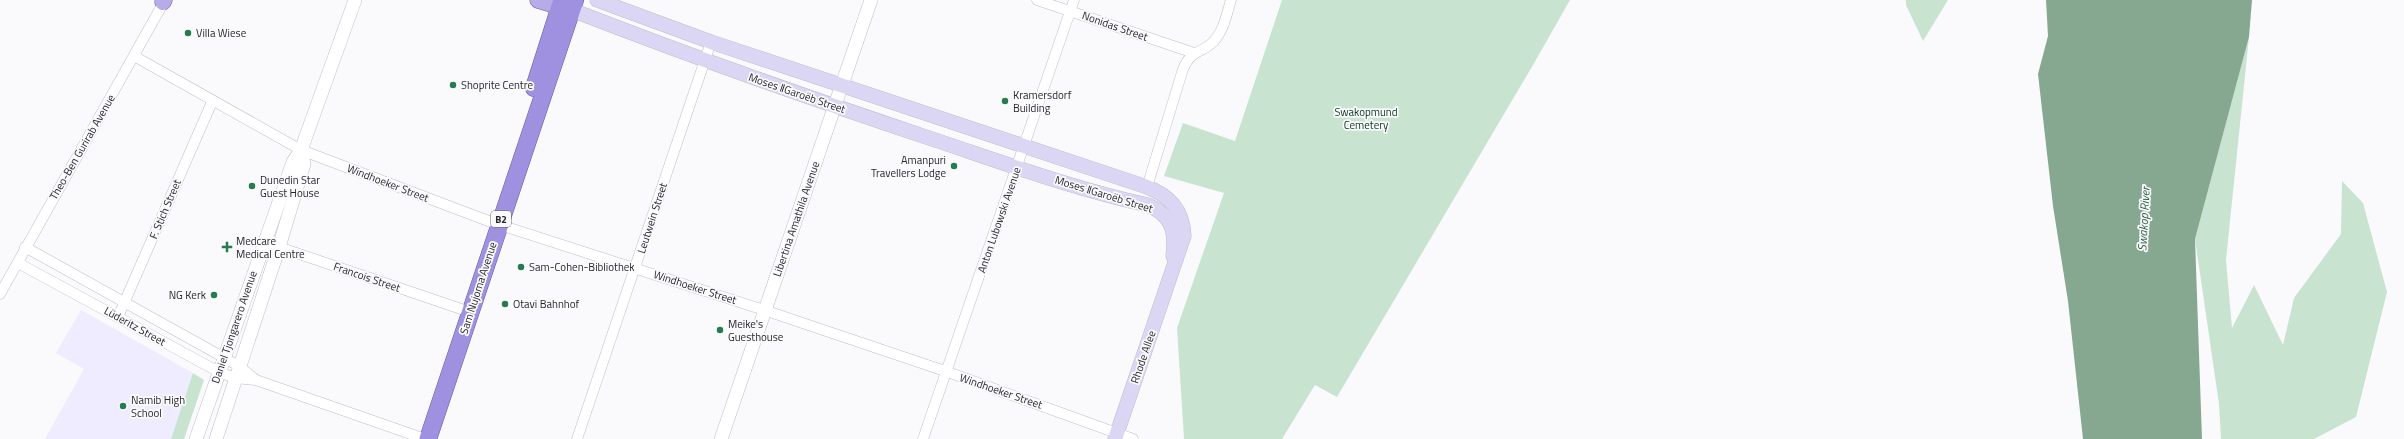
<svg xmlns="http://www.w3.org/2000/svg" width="2404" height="439" font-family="'Titillium Web',sans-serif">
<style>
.built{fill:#eeecfe}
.green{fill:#c9e3d1}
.water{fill:#86a790}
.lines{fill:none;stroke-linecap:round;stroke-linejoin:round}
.minor-casing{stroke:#bfbdcc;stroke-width:11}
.tertiary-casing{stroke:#bfbdcc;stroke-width:14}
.secondary-casing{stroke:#bfbdcc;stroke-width:15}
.primary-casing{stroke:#655a9d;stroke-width:17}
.trunk-casing{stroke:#655a9d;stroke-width:18}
.minor{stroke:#fff;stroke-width:10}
.tertiary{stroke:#fff;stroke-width:13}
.secondary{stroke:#dbd6f4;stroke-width:14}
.primary{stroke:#b7ace8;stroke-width:16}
.trunk{stroke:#9f90e0;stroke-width:17}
.poi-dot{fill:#287b4e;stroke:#fafafd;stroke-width:1.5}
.labels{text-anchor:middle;stroke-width:3.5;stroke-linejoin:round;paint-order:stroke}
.shield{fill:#fafafd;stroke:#66666b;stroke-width:1}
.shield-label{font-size:10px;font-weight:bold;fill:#27272d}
.street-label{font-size:11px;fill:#27272d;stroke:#fafafd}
.poi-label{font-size:11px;fill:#27272d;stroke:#fafafd;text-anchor:start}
.park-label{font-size:11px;fill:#07331c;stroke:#fafafd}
.water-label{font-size:12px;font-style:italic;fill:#296040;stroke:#fafafd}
</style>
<rect width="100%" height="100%" fill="#fafafd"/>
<!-- built -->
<path class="built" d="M81,310l112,63 -22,66h-126l39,-70 -28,-16z"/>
<!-- green -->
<g class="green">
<path d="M1282,0h288l-37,65 -196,332 -22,-12 -33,54h-98l-7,-111 47,-135 -60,-17 19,-53 52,18z"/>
<path d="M1906,0h42l-25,41 -17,-36z"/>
<path d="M2249,37l-23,223 6,68 22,-43 29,60 11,-47 47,-64 1,-53 21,22 24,89 -31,125 -42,22h-93l-2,-35 -24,-165z"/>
<path d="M193,373l11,7 -20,59h-13z"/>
</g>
<!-- water -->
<path class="water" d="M2046,0h206l-3,37 -54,202 7,200h-119l-15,-138 -15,-95 -15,-132 10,-38z"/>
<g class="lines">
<defs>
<g id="minor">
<path d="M1037,0l157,53"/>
<path d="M134,56l167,94 190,72 273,88 181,61 188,68"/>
<path d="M1147,187l36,-118c9,-21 19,-15 31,-28 10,-11 13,-28 17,-41"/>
<path d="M264,242l206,70"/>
<path d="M25,247l214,119 17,14"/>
<path d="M18,263l201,109 16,6 21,2 169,59"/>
<path d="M0,294l165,-294"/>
<path d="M118,317l94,-215"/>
<path d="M577,439l134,-397"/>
<path d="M923,439l151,-439"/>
</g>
<g id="tertiary">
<path d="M196,439l97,-277 8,-12 54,-150"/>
<path d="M216,439l63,-192 25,-83 -3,-14"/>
<path d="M721,439l150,-439"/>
</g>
<g id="secondary">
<path d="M597,0l114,42 436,145c23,9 36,23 37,49l-69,203"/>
<path d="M572,10c118,46 237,88 357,128 72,24 145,51 219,67 24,11 28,25 25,51"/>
</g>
<g id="primary">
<path d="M538,0l34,10"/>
<path d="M163,2l1,-2"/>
</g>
<g id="trunk">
<path d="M534,88l28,-88"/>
<path d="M428,439l147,-439"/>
</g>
</defs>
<!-- minor casing -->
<use href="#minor" class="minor-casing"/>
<!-- tertiary casing -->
<use href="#tertiary" class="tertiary-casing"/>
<!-- secondary casing -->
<use href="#secondary" class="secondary-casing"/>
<!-- primary casing -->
<use href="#primary" class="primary-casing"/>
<!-- trunk casing -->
<use href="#trunk" class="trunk-casing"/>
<!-- minor -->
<use href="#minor" class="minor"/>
<!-- tertiary -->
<use href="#tertiary" class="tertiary"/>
<!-- secondary -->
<use href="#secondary" class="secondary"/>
<!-- primary -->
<use href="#primary" class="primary"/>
<!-- trunk -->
<use href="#trunk" class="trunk"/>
</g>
<!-- markers -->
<g class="poi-dot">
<circle cx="188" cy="33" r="4"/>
<circle cx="453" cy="85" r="4"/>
<circle cx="1005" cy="101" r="4"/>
<circle cx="954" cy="166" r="4"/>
<circle cx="252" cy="186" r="4"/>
<path d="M225 241h4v4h4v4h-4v4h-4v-4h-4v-4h4z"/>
<circle cx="521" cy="267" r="4"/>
<circle cx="214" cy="295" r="4"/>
<circle cx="505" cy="304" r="4"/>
<circle cx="720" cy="330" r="4"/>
<circle cx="123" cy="406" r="4"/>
</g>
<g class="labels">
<!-- shield labels -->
<rect class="shield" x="491" y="211" width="20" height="16" rx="3"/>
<g class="shield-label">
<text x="501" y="223">B2</text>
</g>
<!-- street labels -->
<g class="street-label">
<text transform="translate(1115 26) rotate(19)" y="4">Nonidas Street</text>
<text transform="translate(797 93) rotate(19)" y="4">Moses ǁGaroëb Street</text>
<text transform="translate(82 147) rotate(-60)" y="4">Theo-Ben Gurirab Avenue</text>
<text transform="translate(388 183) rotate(21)" y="4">Windhoeker Street</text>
<text transform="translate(1104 194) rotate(17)" y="4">Moses ǁGaroëb Street</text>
<text transform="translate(165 209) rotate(-67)" y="4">F. Stich Street</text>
<text transform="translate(652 218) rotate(-72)" y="4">Leutwein Street</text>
<text transform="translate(796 219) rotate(-71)" y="4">Libertina Amathila Avenue</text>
<text transform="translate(999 220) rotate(-71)" y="4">Anton Lubowski Avenue</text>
<text transform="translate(367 277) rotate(19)" y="4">Francois Street</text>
<text transform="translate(695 287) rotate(18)" y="4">Windhoeker Street</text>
<text transform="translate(478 288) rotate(-72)" y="4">Sam Nujoma Avenue</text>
<text transform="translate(135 326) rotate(29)" y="4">Lüderitz Street</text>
<text transform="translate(234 327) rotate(-71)" y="4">Daniel Tjongarero Avenue</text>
<text transform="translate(1143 357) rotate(-71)" y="4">Rhode Allee</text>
<text transform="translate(1001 391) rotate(19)" y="4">Windhoeker Street</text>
</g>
<!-- poi labels -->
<g class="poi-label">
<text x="196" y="37">Villa Wiese</text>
<text x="461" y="89">Shoprite Centre</text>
<text x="1013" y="99">Kramersdorf<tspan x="1013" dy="13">Building</tspan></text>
<text x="946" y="164" text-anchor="end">Amanpuri<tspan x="946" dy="13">Travellers Lodge</tspan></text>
<text x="260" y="184">Dunedin Star<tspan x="260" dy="13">Guest House</tspan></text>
<text x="236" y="245">Medcare<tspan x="236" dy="13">Medical Centre</tspan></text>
<text x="529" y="271">Sam-Cohen-Bibliothek</text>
<text x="206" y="299" text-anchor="end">NG Kerk</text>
<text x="513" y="308">Otavi Bahnhof</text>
<text x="728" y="328">Meike's<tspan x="728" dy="13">Guesthouse</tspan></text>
<text x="131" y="404">Namib High<tspan x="131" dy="13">School</tspan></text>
</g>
<!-- park labels -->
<g class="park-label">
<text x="1366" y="116">Swakopmund<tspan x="1366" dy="13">Cemetery</tspan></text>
</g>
<!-- water labels -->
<g class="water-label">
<text transform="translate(2144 219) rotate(-87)" y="4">Swakop River</text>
</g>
</g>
</svg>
